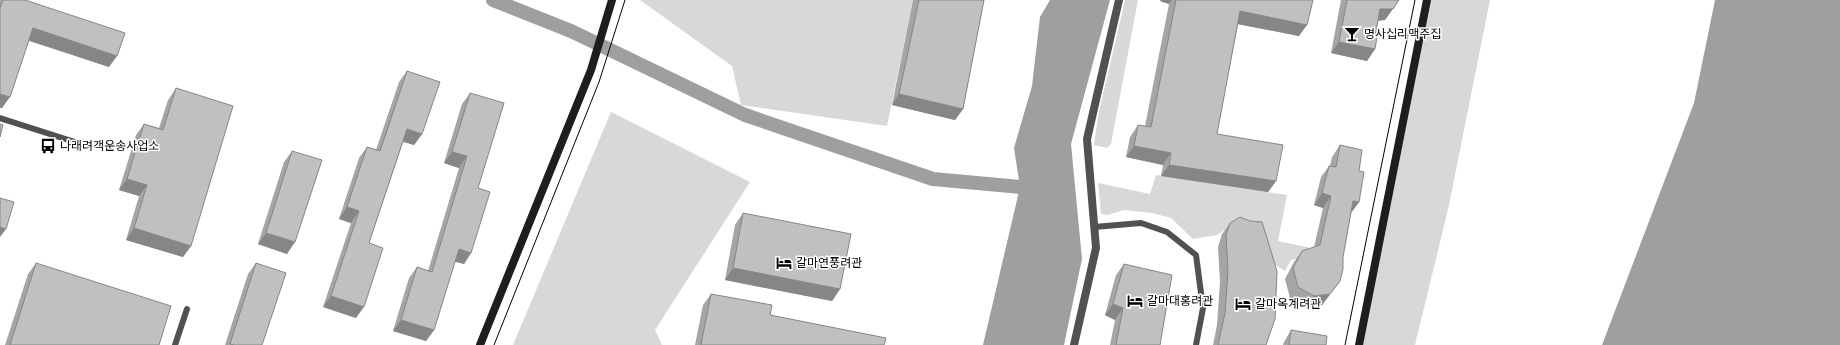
<svg xmlns="http://www.w3.org/2000/svg" width="1840" height="345" font-family="'Fira Sans','Noto Sans KR',sans-serif">
<style>
.green{fill:#d8d8d8}
.water{fill:#9f9f9f}
.lines{fill:none;stroke-linecap:round;stroke-linejoin:round}
.canal{stroke:#9f9f9f;stroke-width:14}
.lane{stroke:#515151;stroke-width:6}
.street{stroke:#515151;stroke-width:8}
.secondary{stroke:#1e1e1e;stroke-width:8}
.tram{stroke:#000;stroke-width:1}
.wall{fill:#a5a5a5}
.shaded-wall{fill:#868686}
.building{fill:#c0c0c0;stroke:#868686}
.labels{text-anchor:middle;stroke-width:3;stroke-linejoin:round;paint-order:stroke}
.poi-label{font-size:12px;fill:#000;stroke:#fff;text-anchor:start}
</style>
<rect width="100%" height="100%" fill="#fff"/>
<!-- green -->
<g class="green">
<path d="M640,0h273l-26,126 -146,-21 -9,-39z"/>
<path d="M1125,0h13l-27,144 -4,4 -13,-3 4,-29z"/>
<path d="M1427,0h63l-41,205 -34,140h-56z"/>
<path d="M611,112l139,70 -95,148 7,15h-149z"/>
<path d="M1156,175l131,20 -9,46 33,7 -3,8 -17,4 -6,11 -14,-9 -42,-35 -12,8 -24,4 -22,-21 -19,-5 -28,-3 -16,5 -7,-1 -3,-31 52,11z"/>
</g>
<!-- water -->
<g class="water">
<path d="M1050,0h60l-39,144 11,115 -18,86h-81l37,-158 -6,-39 18,-62 8,-69z"/>
<path d="M1715,0h125v345h-238l92,-242z"/>
</g>
<g class="lines">
<!-- canal -->
<path class="canal" d="M493,0l78,31 174,84 188,64 87,8"/>
<!-- lane -->
<g class="lane">
<path d="M0,118l78,25"/>
<path d="M1094,227l47,-4 26,9 29,23 7,53 -7,37"/>
<path d="M175,345l12,-36"/>
</g>
<!-- street -->
<path class="street" d="M1074,345l22,-97 -9,-109 32,-139"/>
<!-- secondary -->
<g class="secondary">
<path d="M480,345l111,-275 21,-70"/>
<path d="M1359,345l68,-345"/>
</g>
<!-- tram -->
<g class="tram">
<path d="M494,345l105,-263 26,-82"/>
<path d="M1345,345l70,-345"/>
</g>
</g>
<!-- wall -->
<g class="wall">
<path d="M0,0h25l84,67 -80,-26 -27,67h-2z"/>
<path d="M913,0h71l-21,109 -8,11 -63,-15z"/>
<path d="M1161,0h152l-14,36 -61,-12 -21,110 59,47 -8,11 -107,-16 2,-11 -37,-8 4,-20 8,-12 7,1 24,-122 -9,-3z"/>
<path d="M1341,0h58l-14,20 -7,1 -3,16v12l-8,12 -36,-8z"/>
<path d="M407,71l15,63 -8,11 -11,-3 -34,101 -13,75 -33,-11 28,-84 -12,-4 20,-61 8,-11 9,3 23,-68z"/>
<path d="M176,88l15,158 -8,11 -57,-17 13,-44 -20,-6 17,-55 8,-11 15,4 9,-28z"/>
<path d="M470,93l8,95 -7,65 -7,11 -9,-2 -21,68 -8,11 -33,-10 16,-53 8,-11 11,4 31,-103 -15,-5 18,-59z"/>
<path d="M1340,145l19,26v31l-8,11 -8,44 -3,24 -18,24 -16,2 -16,-9 -5,-19 9,-17 8,-11 12,-4 9,-39 -9,-3 7,-28 8,-11h1l2,-9z"/>
<path d="M292,151l-5,103 -29,-10 26,-82z"/>
<path d="M743,213l97,76 -8,12 -107,-21 10,-55z"/>
<path d="M1230,223l36,122h-53l4,-20 3,-43 -2,-35 4,-13z"/>
<path d="M36,263l123,82h-154l23,-71z"/>
<path d="M256,263l6,82h-37l23,-71z"/>
<path d="M1124,264l36,81h-50l5,-25 -10,-5 11,-40z"/>
<path d="M711,294l59,21 114,30h-189l8,-40z"/>
<path d="M1291,330l35,15h-43l1,-3z"/>
</g>
<!-- shaded-wall -->
<g class="shaded-wall">
<path d="M1161,0h11l-3,4 -9,-3z"/>
<path d="M1399,0l-14,20 -13,1 8,-12z"/>
<path d="M1240,11l67,14 -8,11 -67,-13z"/>
<path d="M33,28l84,28 -8,11 -84,-28z"/>
<path d="M1339,42l36,7 -8,12 -36,-8z"/>
<path d="M0,94l10,3 -8,11h-2z"/>
<path d="M899,94l64,15 -8,11 -63,-15z"/>
<path d="M407,129l15,5 -8,11 -15,-5z"/>
<path d="M1134,146l37,7 -8,12 -37,-8z"/>
<path d="M452,152l15,4 -8,12 -15,-5z"/>
<path d="M1169,165l107,16 -8,11 -107,-16z"/>
<path d="M127,179l20,6 -8,11 -20,-6z"/>
<path d="M1322,193l9,3 -8,12 -9,-3z"/>
<path d="M1353,201l6,1 -8,11z"/>
<path d="M347,207l12,4 -8,12 -12,-4z"/>
<path d="M0,227l6,2 -6,8z"/>
<path d="M134,228l57,18 -8,11 -57,-17z"/>
<path d="M266,233l29,9 -8,12 -29,-10z"/>
<path d="M459,249l12,4 -7,11 -13,-4z"/>
<path d="M733,268l107,21 -8,12 -107,-21z"/>
<path d="M1340,281l-18,24 -16,2 8,-11z"/>
<path d="M331,296l33,11 -8,11 -33,-11z"/>
<path d="M1113,304l10,4 -8,12 -10,-5z"/>
<path d="M401,320l33,10 -8,11 -33,-10z"/>
</g>
<!-- building -->
<g class="building">
<path d="M3,0h22l100,33 -8,23 -84,-28 -23,69 -10,-3v-86z"/>
<path d="M919,0h65l-21,109 -64,-15z"/>
<path d="M1176,0h137l-6,25 -67,-14 -23,123 66,11 -7,36 -107,-16 2,-12 -37,-7 4,-21 13,2z"/>
<path d="M1347,0h52l-6,9h-13l-5,28h2l-2,12 -36,-7z"/>
<path d="M407,71l33,11 -18,52 -15,-5 -38,114 14,5 -19,59 -33,-11 28,-85 -12,-4 20,-60 13,4z"/>
<path d="M176,88l57,18 -42,140 -57,-18 13,-43 -20,-6 17,-55 19,6z"/>
<path d="M470,93l34,10 -26,85 12,4 -19,61 -12,-4 -25,81 -33,-10 16,-53 15,5 35,-116 -15,-4z"/>
<path d="M0,124l3,1 -3,12z"/>
<path d="M1340,145l22,5 -3,21 5,1 -5,30 -6,-1 -10,56v12l-3,12 -10,13 -16,2 -16,-9 -5,-19 9,-17 18,-6 11,-49 -9,-3 7,-27 7,1z"/>
<path d="M292,151l30,9 -27,82 -29,-9z"/>
<path d="M0,198l14,4 -8,27 -6,-2z"/>
<path d="M743,213l108,21 -11,55 -107,-21z"/>
<path d="M1240,217l10,4 12,1 15,49 -2,48 -9,26h-48l7,-32 3,-42 -2,-36 4,-12z"/>
<path d="M36,263l135,43 -12,39h-149z"/>
<path d="M256,263l30,10 -24,72h-28l-4,-1z"/>
<path d="M1124,264l48,11 -12,70h-44l7,-37 -10,-4z"/>
<path d="M711,294l61,11 -2,10 116,23 -2,7h-183z"/>
<path d="M1291,330l36,6 -1,9h-37z"/>
</g>
<!-- icons -->
<defs>
<symbol id="bar-bare" viewBox="-9 -9 18 18"><path d="M-6-5H6L.8 .8V4.5H3.5V6h-7V4.5H-.8V.8Z" fill="#000" stroke="#fff" stroke-width="2.5" paint-order="stroke"/></symbol>
<symbol id="bus-bare" viewBox="-9 -9 18 18"><path d="M-5-6H5V4H4V6H2V4H-2V6H-4V4H-5ZM-3.5-4V0h7V-4ZM-3.5 1.2v1.5H-2V1.2ZM2 1.2v1.5H3.5V1.2Z" fill="#000" stroke="#fff" stroke-width="2.5" paint-order="stroke"/></symbol>
<symbol id="hotel-bare" viewBox="-9 -9 18 18"><path d="M-6-4.5h1.5V1H6V5H4.5V3h-9V5H-6ZM-4 0a1.8 1.8 0 1 1 3.6 0ZM.5 0V-2.5h3Q6-2.5 6 0Z" fill="#000" stroke="#fff" stroke-width="2.5" paint-order="stroke"/></symbol>
</defs>
<g fill-rule="evenodd">
<use href="#bar-bare" x="1341" y="23" width="22" height="22"/>
<use href="#bus-bare" x="37" y="135" width="22" height="22"/>
<use href="#hotel-bare" x="773" y="252" width="22" height="22"/>
<use href="#hotel-bare" x="1124" y="290" width="22" height="22"/>
<use href="#hotel-bare" x="1232" y="293" width="22" height="22"/>
</g>
<g class="labels">
<!-- poi labels -->
<g class="poi-label">
<text x="1364" y="38">명사십리맥주집</text>
<text x="60" y="150">나래려객운송사업소</text>
<text x="796" y="267">갈마연풍려관</text>
<text x="1147" y="305">갈마대홍려관</text>
<text x="1255" y="308">갈마옥계려관</text>
</g>
</g>
</svg>
